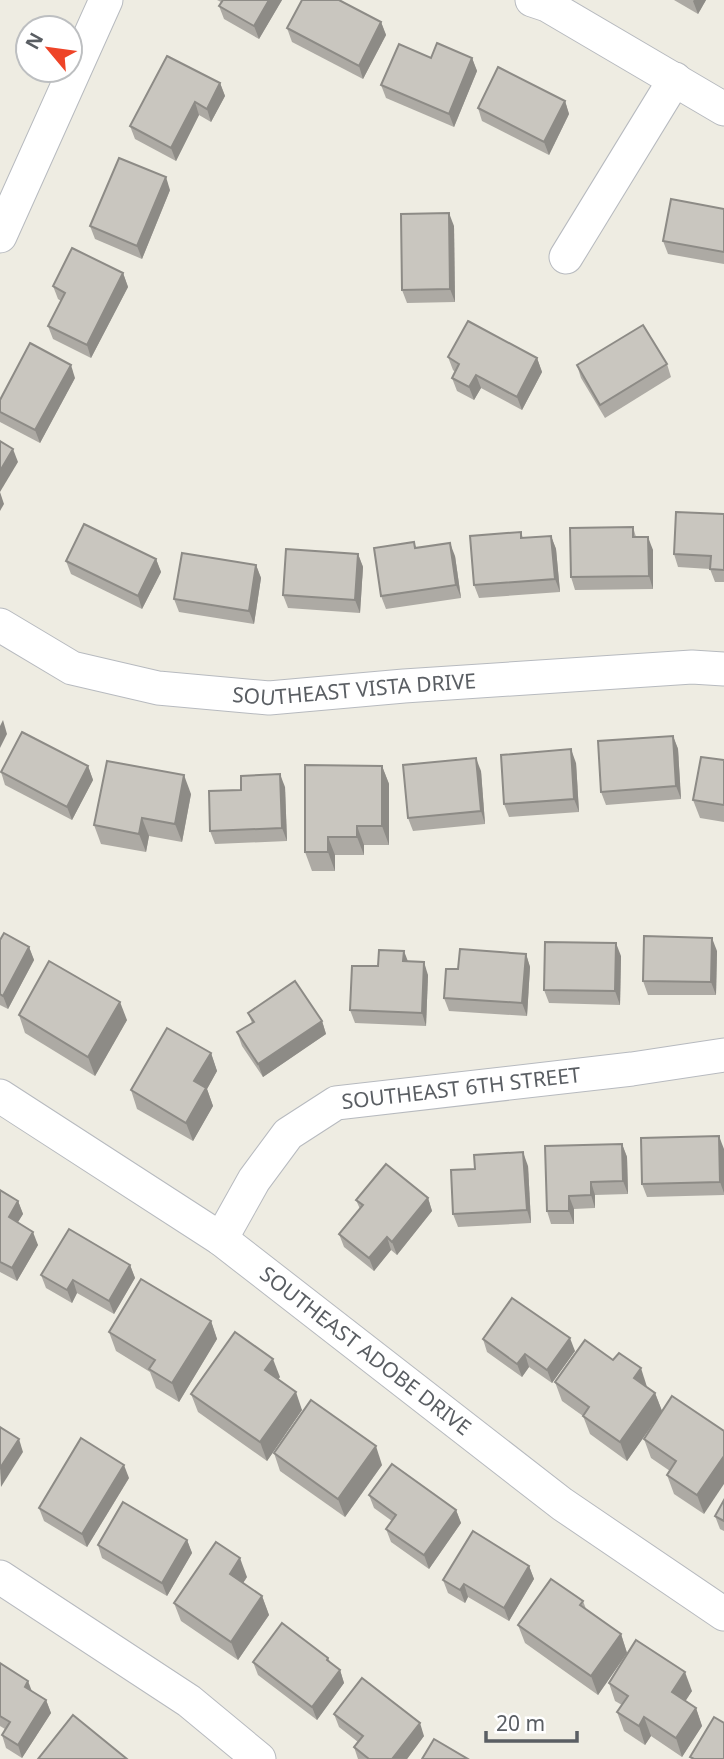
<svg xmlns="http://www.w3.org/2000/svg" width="724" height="1759" font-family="'Noto Sans',sans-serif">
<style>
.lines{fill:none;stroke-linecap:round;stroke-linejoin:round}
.minor-casing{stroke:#b7babf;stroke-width:35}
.minor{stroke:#fff;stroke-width:33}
.wall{fill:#adaaa4}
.shaded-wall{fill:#8d8b86}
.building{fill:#c9c6bf;stroke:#8d8b86;stroke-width:2}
.labels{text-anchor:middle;stroke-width:5;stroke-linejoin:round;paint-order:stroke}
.street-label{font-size:21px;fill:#5a5e63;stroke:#fff}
</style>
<rect width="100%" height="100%" fill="#eeece2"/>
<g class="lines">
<defs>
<g id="minor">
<path d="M532,0l15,5 177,104"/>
<path d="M0,236l106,-236"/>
<path d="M566,257l109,-178"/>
<path id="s1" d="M0,625l72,43 86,20 111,10 135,-12 288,-19 32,2"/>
<path id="s2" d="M0,1096l221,143 341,265 162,110"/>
<path id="s3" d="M221,1239l33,-59 34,-46 48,-31 296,-34 92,-14"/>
<path d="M0,1577l189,124 70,58"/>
</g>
</defs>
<!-- minor casing -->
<use href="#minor" class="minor-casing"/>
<!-- minor -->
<use href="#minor" class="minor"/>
</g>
<!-- wall -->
<g class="wall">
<path d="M217,0h65l-23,39 -35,-20 -5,-13 2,-4z"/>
<path d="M674,0h32l-8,14z"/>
<path d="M381,22l5,13 -23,44 -71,-37 -5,-14z"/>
<path d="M431,58h41l5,13 -23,56 -68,-29 -5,-13z"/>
<path d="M220,83l5,13 -14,26 -12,-7 -23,46 -41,-22 -5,-13z"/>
<path d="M565,101l4,13 -20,41 -67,-34 -4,-13z"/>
<path d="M170,190l-28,69 -47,-20 -5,-13z"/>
<path d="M724,209v55l-56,-10 -5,-13z"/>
<path d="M454,226l1,76 -48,1 -5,-13z"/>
<path d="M123,273l5,14 -37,71 -38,-19 -5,-13 13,-25 -3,-2 -5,-13z"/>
<path d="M448,357l89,1 5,14 -20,38 -41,-22 -7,12 -17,-9 -5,-13 3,-6 -2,-2z"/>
<path d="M667,364l4,13 -66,41 -24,-40 -4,-13z"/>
<path d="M75,378l-35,65 -40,-21v-22z"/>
<path d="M724,514v68h-9l-5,-13 -32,-2 -4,-13z"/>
<path d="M633,527l3,10 17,13v39l-78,1 -4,-13z"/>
<path d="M521,532l2,6 28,-2 5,13 4,43 -81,6 -5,-13z"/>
<path d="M414,542l2,6 39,8 6,42 -75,11 -5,-13z"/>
<path d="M358,554l5,13 -3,46 -72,-5 -5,-13z"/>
<path d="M156,559l5,13 -19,37 -71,-35 -5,-13z"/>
<path d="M256,565l5,13 -7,46 -75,-12 -5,-13z"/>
<path d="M673,736l5,13 3,50 -75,6 -5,-13z"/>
<path d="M724,760v62l-24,-4 -7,-18z"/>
<path d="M576,763l3,49 -70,5 -5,-13z"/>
<path d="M88,766l5,14 -21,40 -67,-35 -4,-13z"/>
<path d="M382,766l7,18v61h-25v10h-29v16h-23l-7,-19z"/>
<path d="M481,771l4,53 -72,7 -5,-13z"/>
<path d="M285,787l2,54 -72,3 -5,-13z"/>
<path d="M191,794l-9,48 -33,-6 -3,16 -45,-8 -7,-19z"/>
<path d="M0,940l29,7 5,13 -26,49 -8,-4z"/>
<path d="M717,951l-1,44h-68l-5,-14z"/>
<path d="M526,954l4,13 -3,49 -78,-5 -5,-13 14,-29z"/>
<path d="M621,956l-1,49 -71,-2 -5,-13z"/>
<path d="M408,962l20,13 -2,51 -71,-3 -5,-13 28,-44z"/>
<path d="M248,1013l74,8 4,13 -63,43 -21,-31 -5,-14 15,-9z"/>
<path d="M19,1015l108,5 -32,56 -70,-43z"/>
<path d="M211,1053l6,18 -10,18 6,17 -20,35 -56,-32 -6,-19z"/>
<path d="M622,1144l5,13 1,37 -33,1v13l-21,1v15h-23l-4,-13z"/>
<path d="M724,1149v46l-77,2 -5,-13z"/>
<path d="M528,1166l3,57 -73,4 -5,-13z"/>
<path d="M0,1190l18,11 5,13 -5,8 20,23 -21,36 -17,-9z"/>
<path d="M428,1198l4,13 -35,44 -6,-5 -17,21 -30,-24 -5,-13 21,-25 -4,-9z"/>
<path d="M130,1265l5,13 -21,36 -37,-21 -5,10 -26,-15 -5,-13z"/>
<path d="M211,1321l6,18 -38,63 -23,-14 -6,-16 -34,-21 -7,-19z"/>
<path d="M483,1339l92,12 -23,32 -23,-16 -7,10 -35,-25z"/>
<path d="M280,1377l-2,2 24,31 -35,51 -69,-49 -7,-18z"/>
<path d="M555,1382l92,5 8,6 7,18 -35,50 -37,-27 -7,-18 -21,-15z"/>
<path d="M672,1396l32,118 -30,-20 -7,-19 3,-4 -19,-13 -7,-19z"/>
<path d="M274,1453l108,12 -37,52 -65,-46z"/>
<path d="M129,1478l-42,69 -43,-26 -5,-13z"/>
<path d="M369,1495l87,15 5,13 -32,46 -38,-27 -5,-13 6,-8 -18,-13z"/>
<path d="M724,1500v31l-4,-2 -5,-13z"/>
<path d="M187,1540l5,13 -25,43 -65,-38 -4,-13z"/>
<path d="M529,1566l5,13 -25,42 -41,-24 -3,6 -17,-10 -5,-13z"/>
<path d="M247,1577l-4,6 19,13 7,19 -31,45 -57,-39 -7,-18z"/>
<path d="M583,1601l3,8 35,25 6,19 -29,42 -73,-52 -7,-18z"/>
<path d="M328,1658l2,4 10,8 4,13 -27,37 -59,-45 -5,-13z"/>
<path d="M0,1663l32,28 14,9 5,13 -29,45 -16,-10 -4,-13 3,-6 -5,-3z"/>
<path d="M609,1683l83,8 -7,10 11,7 6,18 -20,31 -31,-21 -6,9 -21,-14 -7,-19 5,-7 -7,-4z"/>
<path d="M334,1714l90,22 -17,23h-49l-4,-12 4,-5 -19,-15z"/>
</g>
<!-- shaded-wall -->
<g class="shaded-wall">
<path d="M269,0h13l-23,39 -5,-13z"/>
<path d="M694,0h12l-8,14 -5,-13z"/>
<path d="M381,22l5,13 -23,44 -4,-13z"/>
<path d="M472,58l5,13 -23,56 -5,-13z"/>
<path d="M220,83l5,13 -14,26 -4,-13z"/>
<path d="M565,101l4,13 -20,41 -5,-13z"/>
<path d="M195,102l4,13 -23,46 -5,-13z"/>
<path d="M166,177l4,13 -28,69 -5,-13z"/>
<path d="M449,213l5,13 1,76 -5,-13z"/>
<path d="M123,273l5,14 -37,71 -4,-13z"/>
<path d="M537,358l5,14 -20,38 -5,-13z"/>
<path d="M71,365l4,13 -35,65 -5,-13z"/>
<path d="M476,375l5,13 -7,12 -5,-13z"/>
<path d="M13,449l5,13 -18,30v-21z"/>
<path d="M0,492l4,12 -4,7z"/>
<path d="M551,536l5,13 4,43 -5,-13z"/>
<path d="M648,537l5,13v39l-4,-13z"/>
<path d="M450,543l5,13 6,42 -5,-13z"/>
<path d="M358,554l5,13 -3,46 -5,-13z"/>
<path d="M156,559l5,13 -19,37 -4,-13z"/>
<path d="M256,565l5,13 -7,46 -5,-13z"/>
<path d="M3,720l4,14 -7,14v-22z"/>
<path d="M673,736l5,13 3,50 -5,-13z"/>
<path d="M571,749l5,14 3,49 -5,-13z"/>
<path d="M476,758l5,13 4,53 -4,-13z"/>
<path d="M88,766l5,14 -21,40 -5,-13z"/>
<path d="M382,766l7,18v61l-7,-19z"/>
<path d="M280,774l5,13 2,54 -5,-13z"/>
<path d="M184,775l7,19 -9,48 -7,-18z"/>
<path d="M142,818l7,18 -3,16 -7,-18z"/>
<path d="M357,826l7,19v10l-7,-18z"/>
<path d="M328,837l7,18v16l-7,-19z"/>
<path d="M712,938l5,13 -1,44 -5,-13z"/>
<path d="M616,943l5,13 -1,49 -5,-14z"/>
<path d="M29,947l5,13 -26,49 -5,-13z"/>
<path d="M404,951l5,13 -6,-3z"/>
<path d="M526,954l4,13 -3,49 -5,-13z"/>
<path d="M424,962l4,13 -2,51 -4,-13z"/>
<path d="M120,1002l7,18 -32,56 -7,-19z"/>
<path d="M322,1021l4,13 -63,43 -5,-13z"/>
<path d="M211,1053l6,18 -10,18 6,17 -20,35 -7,-18 8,-42z"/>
<path d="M719,1136l5,13v44l-4,-11z"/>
<path d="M622,1144l5,13 1,37 -5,-13z"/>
<path d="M523,1152l5,14 3,57 -4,-13z"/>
<path d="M591,1182l4,13v13l-4,-13z"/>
<path d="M569,1196l5,13v15l-5,-13z"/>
<path d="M428,1198l4,13 -35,44 -5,-13z"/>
<path d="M18,1201l5,13 -10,16 -4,-13z"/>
<path d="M33,1232l5,13 -21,36 -5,-13z"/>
<path d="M387,1237l4,13 -17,21 -5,-13z"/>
<path d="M130,1265l5,13 -21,36 -5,-13z"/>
<path d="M73,1280l4,13 -5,10 -5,-13z"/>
<path d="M211,1321l6,18 -38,63 -7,-19z"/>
<path d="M570,1338l5,13 -23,32 -5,-13z"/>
<path d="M525,1354l4,13 -7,10 -5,-13z"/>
<path d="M273,1359l7,18 -9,11 -6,-18z"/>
<path d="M641,1368l6,19 -13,-9z"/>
<path d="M296,1392l6,18 -35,51 -7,-19z"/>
<path d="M655,1393l7,18 -35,50 -7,-19z"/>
<path d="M19,1439l4,13 -22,35 -1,-19z"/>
<path d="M376,1446l6,19 -37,52 -7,-18z"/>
<path d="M724,1456v28l-20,30 -7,-19z"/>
<path d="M124,1465l5,13 -42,69 -5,-13z"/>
<path d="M456,1510l5,13 -32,46 -5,-14z"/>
<path d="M187,1540l5,13 -25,43 -5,-13z"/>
<path d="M240,1558l7,19 -10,15 -7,-18z"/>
<path d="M529,1566l5,13 -25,42 -5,-13z"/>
<path d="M464,1584l4,13 -3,6 -5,-13z"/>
<path d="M262,1596l7,19 -31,45 -7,-18z"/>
<path d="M621,1634l6,19 -29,42 -7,-19z"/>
<path d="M340,1670l4,13 -27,37 -5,-13z"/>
<path d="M685,1672l7,19 -13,20 -7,-19z"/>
<path d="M28,1681l5,13 -8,-7z"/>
<path d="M46,1700l5,13 -29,45 -4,-13z"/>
<path d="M696,1708l6,18 -20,31 -6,-19z"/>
<path d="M644,1717l7,19 -6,9 -6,-19z"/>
<path d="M420,1723l4,13 -17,23h-15z"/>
</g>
<!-- building -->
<g class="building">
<path d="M223,0h46l-15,26 -35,-20z"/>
<path d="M302,0h37l42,22 -22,44 -72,-38z"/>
<path d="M437,43l35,15 -23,56 -68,-29 18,-41 32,14z"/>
<path d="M167,56l53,27 -13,26 -12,-7 -24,46 -41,-22z"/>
<path d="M498,67l67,34 -21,41 -66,-34z"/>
<path d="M119,158l47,19 -29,69 -47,-20z"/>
<path d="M671,199l53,10v43l-61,-11z"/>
<path d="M449,213l1,76 -48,1 -1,-76z"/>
<path d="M72,248l51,25 -36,72 -39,-19 17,-33 -12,-7z"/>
<path d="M468,321l69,37 -20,39 -41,-22 -7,12 -17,-9 7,-14 -11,-7z"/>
<path d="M643,325l24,39 -67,41 -23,-40z"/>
<path d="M30,343l41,22 -36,65 -35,-18v-12z"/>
<path d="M0,441l13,8 -13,22z"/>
<path d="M676,512l48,2v56l-14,-1 1,-13 -37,-2z"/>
<path d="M84,524l72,35 -18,37 -72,-35z"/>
<path d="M633,527v10h15l1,39 -78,1 -1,-49z"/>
<path d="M521,532v6l30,-2 4,43 -81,6 -4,-49z"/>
<path d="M414,542l1,6 35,-5 6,42 -75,11 -7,-48z"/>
<path d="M286,549l72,5 -3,46 -72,-5z"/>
<path d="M182,553l74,12 -7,46 -75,-12z"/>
<path d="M22,732l66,34 -21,41 -66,-35z"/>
<path d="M673,736l3,50 -75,6 -3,-51z"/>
<path d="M571,749l3,50 -70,5 -3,-49z"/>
<path d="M701,757l23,3v45l-31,-5z"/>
<path d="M476,758l5,53 -73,7 -5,-53z"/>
<path d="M107,761l77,14 -9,49 -33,-6 -3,16 -45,-9z"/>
<path d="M305,765l77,1v60h-25v11h-29v15h-23z"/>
<path d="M280,774l2,54 -72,3 -1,-40 32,-1v-14z"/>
<path d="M4,933l25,14 -26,49 -3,-2v-54z"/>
<path d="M644,936l68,2 -1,44 -68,-1z"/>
<path d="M545,942l71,1 -1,48 -71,-1z"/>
<path d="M460,949l66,5 -4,49 -78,-5 2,-29h12z"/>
<path d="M379,950l25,1 -1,10 21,1 -2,51 -72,-3 2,-44h26z"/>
<path d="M49,961l71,41 -32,55 -69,-42z"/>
<path d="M295,981l27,40 -64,43 -21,-32 17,-10 -6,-9z"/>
<path d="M167,1028l44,25 -17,28 12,7 -20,35 -55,-33z"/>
<path d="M719,1136l1,46 -78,2 -1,-46z"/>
<path d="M622,1144l1,37 -32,1v13l-22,1v15h-22l-2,-65z"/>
<path d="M523,1152l4,58 -74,4 -2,-44 24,-1 -1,-14z"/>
<path d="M386,1164l42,34 -36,44 -5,-5 -18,21 -30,-24 24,-29 -7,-5z"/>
<path d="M0,1190l18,11 -9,16 24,15 -21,36 -12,-6z"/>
<path d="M69,1229l61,36 -21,36 -36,-21 -6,10 -26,-15z"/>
<path d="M141,1279l70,42 -39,62 -23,-14 6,-9 -46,-28z"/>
<path d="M512,1298l58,40 -23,32 -22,-16 -8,10 -34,-25z"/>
<path d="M235,1332l38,27 -8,11 31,22 -36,50 -69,-48z"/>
<path d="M585,1340l28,20 6,-7 22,15 -7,10 21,15 -35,49 -37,-26 6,-9 -34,-25z"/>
<path d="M672,1396l52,35v25l-27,39 -30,-20 9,-14 -32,-22z"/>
<path d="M311,1400l65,46 -38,53 -64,-46z"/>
<path d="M0,1427l19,12 -19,29z"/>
<path d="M81,1438l43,27 -42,69 -43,-26z"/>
<path d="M392,1464l64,46 -32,45 -38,-26 10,-14 -27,-20z"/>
<path d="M724,1500v21l-9,-5z"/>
<path d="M123,1502l64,38 -25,43 -64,-38z"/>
<path d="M473,1531l56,35 -25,42 -40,-24 -4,6 -17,-10z"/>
<path d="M216,1542l24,16 -10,16 32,22 -31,46 -57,-39z"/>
<path d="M551,1579l32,22 -3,4 41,29 -30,42 -73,-51z"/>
<path d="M282,1623l46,35 -1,2 13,10 -28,37 -59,-45z"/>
<path d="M636,1640l49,32 -13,20 24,16 -20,30 -32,-21 -5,9 -22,-14 11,-16 -19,-13z"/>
<path d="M0,1663l28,18 -3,6 21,13 -28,45 -16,-10 8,-13 -10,-6z"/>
<path d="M362,1678l58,45 -28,36h-23l-15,-12 9,-11 -29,-22z"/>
<path d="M73,1715l54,44h-89z"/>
<path d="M714,1717l10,6v36h-30l-4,-2z"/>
<path d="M434,1739l34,20h-46z"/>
</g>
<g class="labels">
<!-- street labels -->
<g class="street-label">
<text dy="7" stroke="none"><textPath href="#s1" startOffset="369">SOUTHEAST VISTA DRIVE</textPath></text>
<text dy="7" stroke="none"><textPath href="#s3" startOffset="308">SOUTHEAST 6TH STREET</textPath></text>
<text dy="7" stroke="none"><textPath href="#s2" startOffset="446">SOUTHEAST ADOBE DRIVE</textPath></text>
</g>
</g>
<!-- north arrow -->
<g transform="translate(49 49) rotate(299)"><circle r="33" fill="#ffffff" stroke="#bdbfc1" stroke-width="2"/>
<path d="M0-5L12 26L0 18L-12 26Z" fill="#ee4428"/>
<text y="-10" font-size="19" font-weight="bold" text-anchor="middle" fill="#5a5e63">N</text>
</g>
<!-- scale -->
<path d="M486 1731v10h91v-10" fill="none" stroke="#5a5e63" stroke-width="3.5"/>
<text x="496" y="1731" font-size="21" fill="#5a5e63" stroke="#ffffff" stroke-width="5" paint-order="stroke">20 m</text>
</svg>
